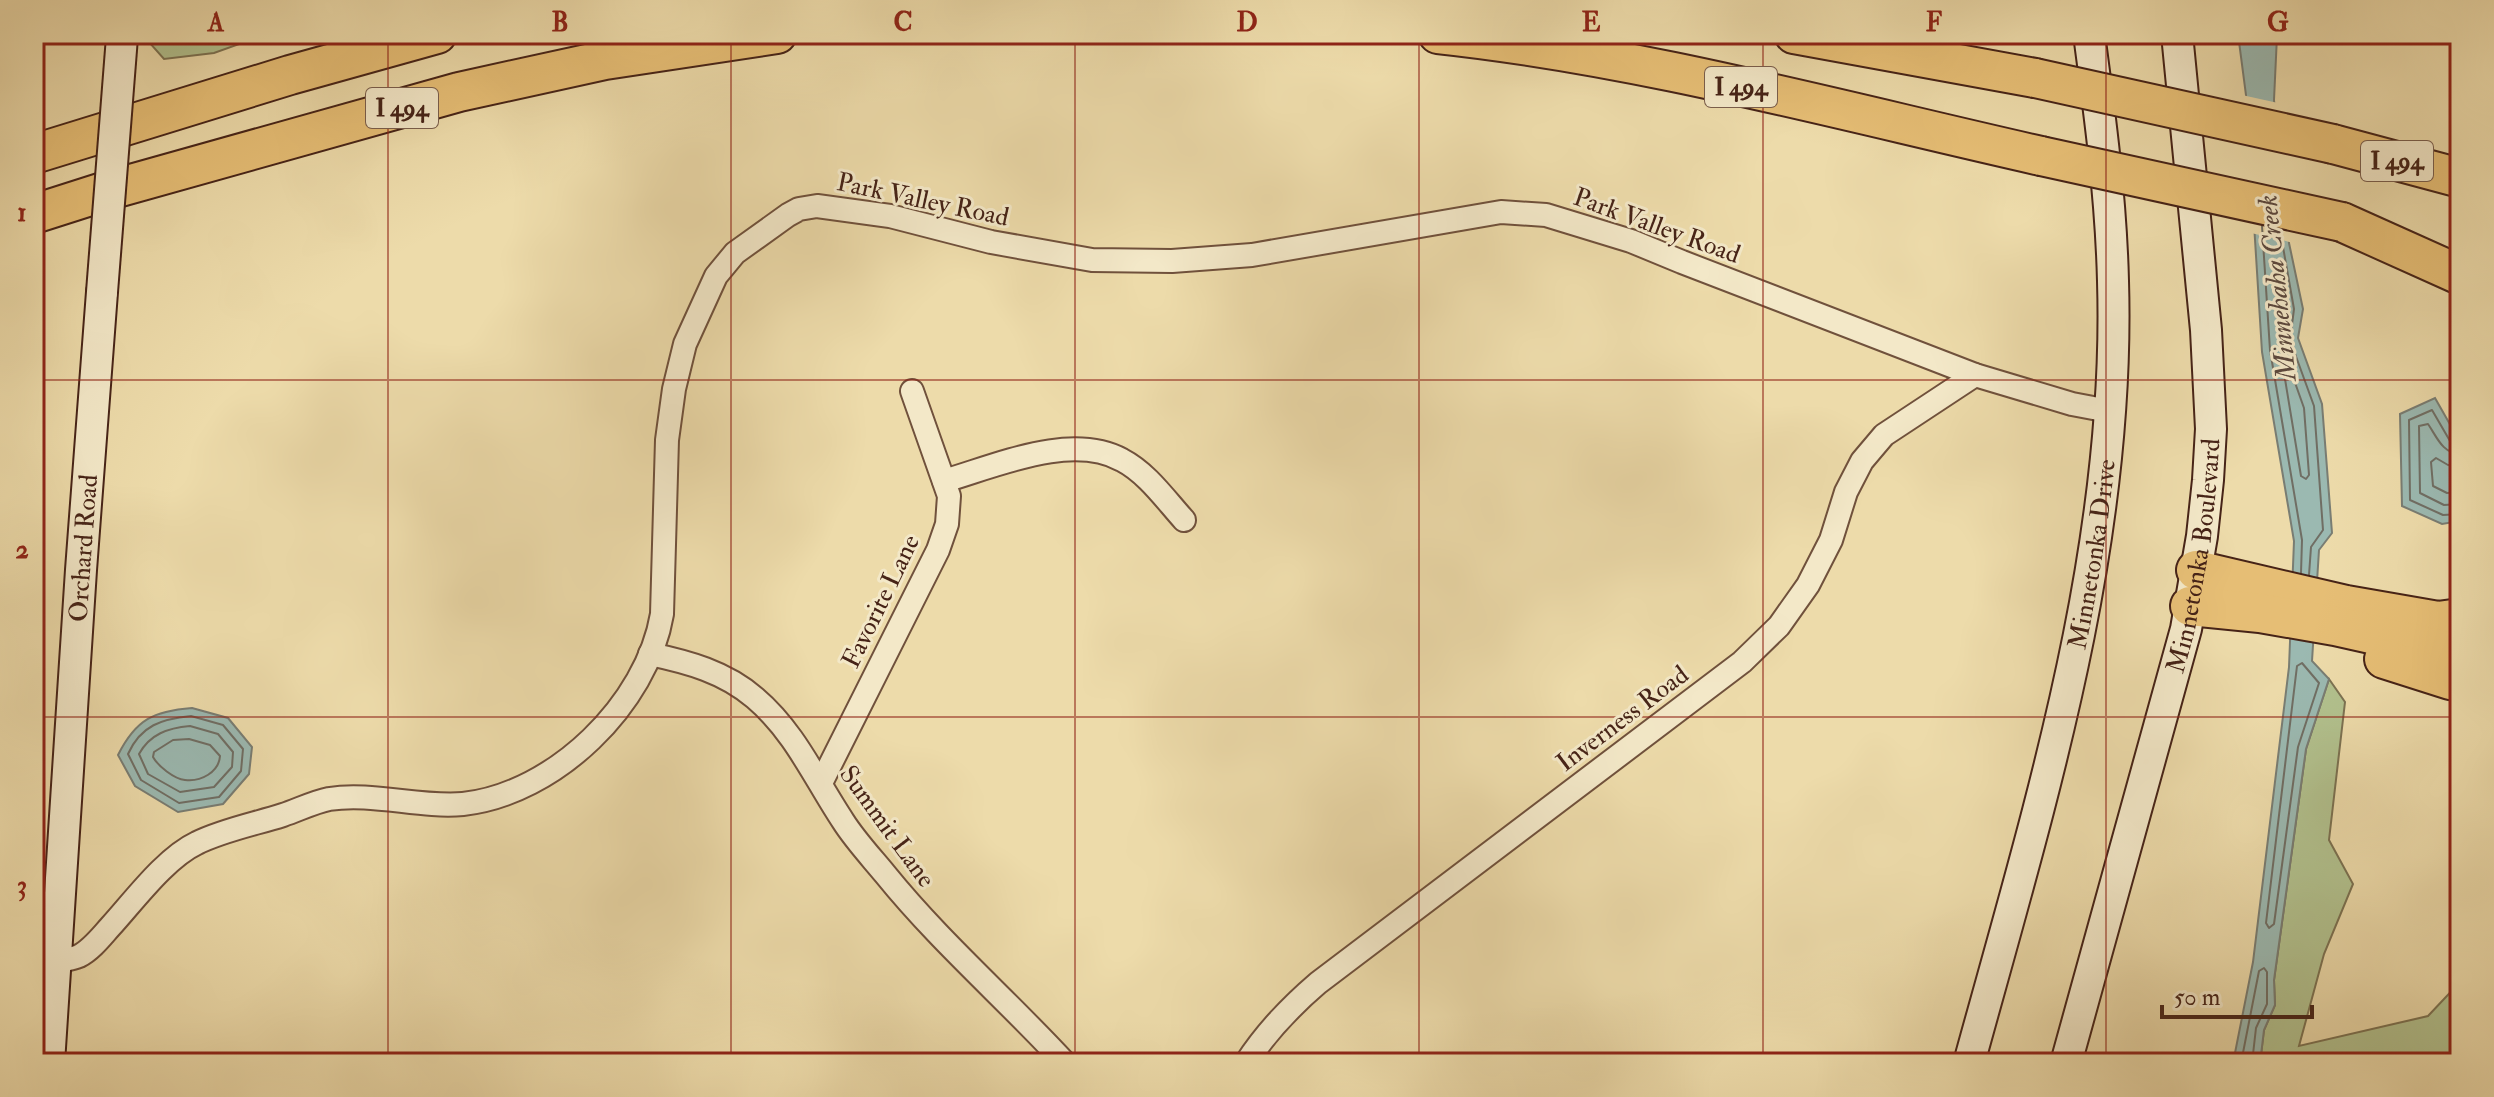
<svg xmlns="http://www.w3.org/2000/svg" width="2494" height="1097" font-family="'IM FELL Double Pica',serif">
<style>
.green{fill:#b2c18e;stroke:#7c7252;stroke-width:2}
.water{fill:#9bb9b1;stroke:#797d73;stroke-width:2}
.pier{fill:#eddbaa}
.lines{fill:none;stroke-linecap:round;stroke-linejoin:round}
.shore{stroke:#706e64;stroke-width:2}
.street-casing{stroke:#70513c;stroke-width:26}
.secondary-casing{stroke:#462317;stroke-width:34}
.highway-casing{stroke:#462317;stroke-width:42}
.street{stroke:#f3e8c8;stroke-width:22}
.secondary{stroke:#f3e8c8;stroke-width:30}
.highway{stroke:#e6be75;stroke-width:38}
.secondary-bridge-casing{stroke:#462317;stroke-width:34;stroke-linecap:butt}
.highway-bridge-casing{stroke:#462317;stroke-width:42;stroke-linecap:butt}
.secondary-bridge{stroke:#f3e8c8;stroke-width:30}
.highway-bridge{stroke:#e6be75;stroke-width:38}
.grid{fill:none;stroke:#8f2418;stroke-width:2;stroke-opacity:0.55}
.labels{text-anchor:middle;stroke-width:6;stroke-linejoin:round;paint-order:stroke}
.shield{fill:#f3e8c8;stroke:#7a5e4c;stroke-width:2}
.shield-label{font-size:24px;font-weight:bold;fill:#462317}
.street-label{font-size:26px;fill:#462317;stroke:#f3e8c8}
.water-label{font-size:28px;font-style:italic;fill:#5b483e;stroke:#f3e8c8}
.neatline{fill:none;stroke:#8f2418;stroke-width:3}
.grid-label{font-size:26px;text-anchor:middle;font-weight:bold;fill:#8f2418}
</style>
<rect width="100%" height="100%" fill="#eddbaa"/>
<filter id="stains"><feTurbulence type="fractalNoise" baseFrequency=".0025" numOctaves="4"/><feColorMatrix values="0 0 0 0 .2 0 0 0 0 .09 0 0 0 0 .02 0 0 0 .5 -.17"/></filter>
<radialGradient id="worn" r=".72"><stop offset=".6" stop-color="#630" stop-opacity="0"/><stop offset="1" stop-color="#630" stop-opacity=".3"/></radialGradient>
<!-- green -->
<g class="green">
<path d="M149,34h118l-53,19 -50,6 -16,-18z"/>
<path d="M2329,679l16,23 -16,138 24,44 -29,70 -25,92 129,-30 32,-34v81h-200l4,-33 11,-25 -1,-25 32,-231z"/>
</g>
<!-- water -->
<g class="water">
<path d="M2238,34h39v2l-3,64 15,143 14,66 -5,29 24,66 10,129 -13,17 -7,111 17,18 -23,70 -32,231 1,25 -11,25 -4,33h-27l20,-101 36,-295 5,-126 -32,-189 -16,-257z"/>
<path d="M2435,398l25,44v79l-18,3 -40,-18 -2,-92z"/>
<path d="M192,708l36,10 24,29 -3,27 -26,30 -45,8 -43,-26 -17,-31c18,-36 36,-44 74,-47z"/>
</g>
<!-- pier -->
<path class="pier" d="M2242,95l36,8 16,140 -43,-10z"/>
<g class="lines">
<!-- shore -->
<g class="shore">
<path d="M2262,226l8,124 32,190 -1,33"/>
<path d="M2280,230l14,79 -4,31 24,66 9,124 -12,17 -2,28"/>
<path d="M2288,375l5,2 11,31 5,67 -3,4 -5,-3 -16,-97z"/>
<path d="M2460,444l-10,-3 -18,-31 -23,10 1,80 33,15 17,-1"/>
<path d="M2460,454c-18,-1 -23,-17 -32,-30l-9,2 1,67 24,12 16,-1"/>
<path d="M2460,466l-12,-1 -12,-7 -5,4 2,24 14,7 13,-1"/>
<path d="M2302,663l17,20 -21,64 -24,177 -5,4 -3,-5 31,-257z"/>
<path d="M191,716l32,9 20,24 -2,22 -22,26 -40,6 -38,-23 -13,-26c13,-29 34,-35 63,-38z"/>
<path d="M190,726l28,8 15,18 -1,15 -18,20 -34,5 -32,-18 -9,-20c11,-20 29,-26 51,-28z"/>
<path d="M189,739l21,6 10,11c-1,16 -19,26 -35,24 -11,-1 -27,-14 -32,-23l1,-5 19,-12z"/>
<path d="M2241,1063l18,-92 5,-3 3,4v32l-11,24 -4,35"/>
</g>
<defs>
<g id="street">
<path d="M944,481c52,-15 127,-49 178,-21 25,13 43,39 62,60"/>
<path d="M650,654c38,8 75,18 105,44 40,34 60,81 88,123 12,19 28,36 42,53 55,68 121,125 180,189"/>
<path d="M821,783l117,-233 9,-26 2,-28 -37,-105"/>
<path d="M55,962c8,-2 17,-3 24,-6 12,-6 22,-19 31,-29 23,-25 55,-69 87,-84 26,-13 58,-19 86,-28 15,-5 31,-13 46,-16 43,-7 91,9 134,5 92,-10 184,-100 199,-190l5,-174 7,-51 11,-45 31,-68 19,-23 53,-38 11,-6 18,-3 73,10 101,26 101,18 80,1 80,-6 249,-43 45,3 85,26 51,21 293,113 97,29 37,7"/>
<path d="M1246,1063c20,-31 44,-56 72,-80l424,-321 37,-36 29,-41 23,-45 15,-48 16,-31 22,-26 91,-60"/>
</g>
<g id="secondary">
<path id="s1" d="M49,1063l32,-493 21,-278"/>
<path id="s2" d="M1969,1063c70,-255 152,-515 144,-782 -2,-83 -13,-165 -24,-247"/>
<path id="s3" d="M2066,1063l120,-434 16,-93 6,-56 3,-51 -5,-99 -29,-296"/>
</g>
<g id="highway">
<path d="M1438,34c204,22 403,77 603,122"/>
<path d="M1794,34l241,44"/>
<path d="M2333,144l127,34"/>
<path d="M34,154l256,-79 147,-41"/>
<path d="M34,214l72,-23 353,-99 146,-32 172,-26"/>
<path d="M2342,222l118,53"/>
<path d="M2196,570l150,35 92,16 22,-3"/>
<path d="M2190,606l70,7 75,13 125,28"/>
<path d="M2384,659l66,21 10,1"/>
</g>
</defs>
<!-- street casing -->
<use href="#street" class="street-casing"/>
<!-- secondary casing -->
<use href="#secondary" class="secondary-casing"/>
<!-- highway casing -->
<use href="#highway" class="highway-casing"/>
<!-- street -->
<use href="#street" class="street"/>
<!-- secondary -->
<use href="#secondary" class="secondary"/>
<!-- highway -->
<use href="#highway" class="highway"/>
<defs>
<path id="secondary-bridge" d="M102,292l20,-255"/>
<g id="highway-bridge">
<path d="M2035,78l298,66"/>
<path d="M2041,156l301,66"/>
</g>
</defs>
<!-- secondary-bridge casing -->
<use href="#secondary-bridge" class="secondary-bridge-casing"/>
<!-- highway-bridge casing -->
<use href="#highway-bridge" class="highway-bridge-casing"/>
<!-- secondary-bridge -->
<use href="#secondary-bridge" class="secondary-bridge"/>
<!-- highway-bridge -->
<use href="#highway-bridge" class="highway-bridge"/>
</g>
<!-- grid -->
<path class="grid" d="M388,34v1029M731,34v1029M1075,34v1029M1419,34v1029M1763,34v1029M2106,34v1029M34,380h2426M34,717h2426"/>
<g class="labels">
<!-- shield labels -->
<g class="shield">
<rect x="1705" y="67" width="72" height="40" rx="6"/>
<rect x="366" y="88" width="72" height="40" rx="6"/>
<rect x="2361" y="141" width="72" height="40" rx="6"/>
</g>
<g class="shield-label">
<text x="1741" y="95">I 494</text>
<text x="402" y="116">I 494</text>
<text x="2397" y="169">I 494</text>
</g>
<!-- street labels -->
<g class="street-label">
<text transform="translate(923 199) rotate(12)" y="9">Park Valley Road</text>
<text transform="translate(1657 225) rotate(20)" y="9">Park Valley Road</text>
<text dy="9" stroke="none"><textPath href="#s1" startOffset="516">Orchard Road</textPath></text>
<text dy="9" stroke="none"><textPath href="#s2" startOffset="524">Minnetonka Drive</textPath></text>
<text dy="9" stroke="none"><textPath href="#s3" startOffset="524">Minnetonka Boulevard</textPath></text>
<text transform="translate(880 601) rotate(-64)" y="9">Favorite Lane</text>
<text transform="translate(1622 718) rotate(-37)" y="9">Inverness Road</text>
<text transform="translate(888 826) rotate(54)" y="9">Summit Lane</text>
</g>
<!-- water labels -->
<g class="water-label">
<text transform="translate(2276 288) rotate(-96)" y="10">Minnehaha Creek</text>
</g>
</g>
<!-- margin -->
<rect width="2494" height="1097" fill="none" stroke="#eddbaa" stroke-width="88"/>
<!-- scale -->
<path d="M2162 1005v12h150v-12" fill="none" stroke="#462317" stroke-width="4"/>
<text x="2174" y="1005" font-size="24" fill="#462317" stroke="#f3e8c8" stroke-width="6" paint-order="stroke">50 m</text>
<rect x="44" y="44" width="2406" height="1009" class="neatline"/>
<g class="grid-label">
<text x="216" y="31">A</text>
<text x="560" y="31">B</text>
<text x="903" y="31">C</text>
<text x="1247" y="31">D</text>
<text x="1591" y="31">E</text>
<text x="1934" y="31">F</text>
<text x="2278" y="31">G</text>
<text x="22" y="221">1</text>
<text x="22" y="558">2</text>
<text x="22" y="894">3</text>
</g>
<rect width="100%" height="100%" filter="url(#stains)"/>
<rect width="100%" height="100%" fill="url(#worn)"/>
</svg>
